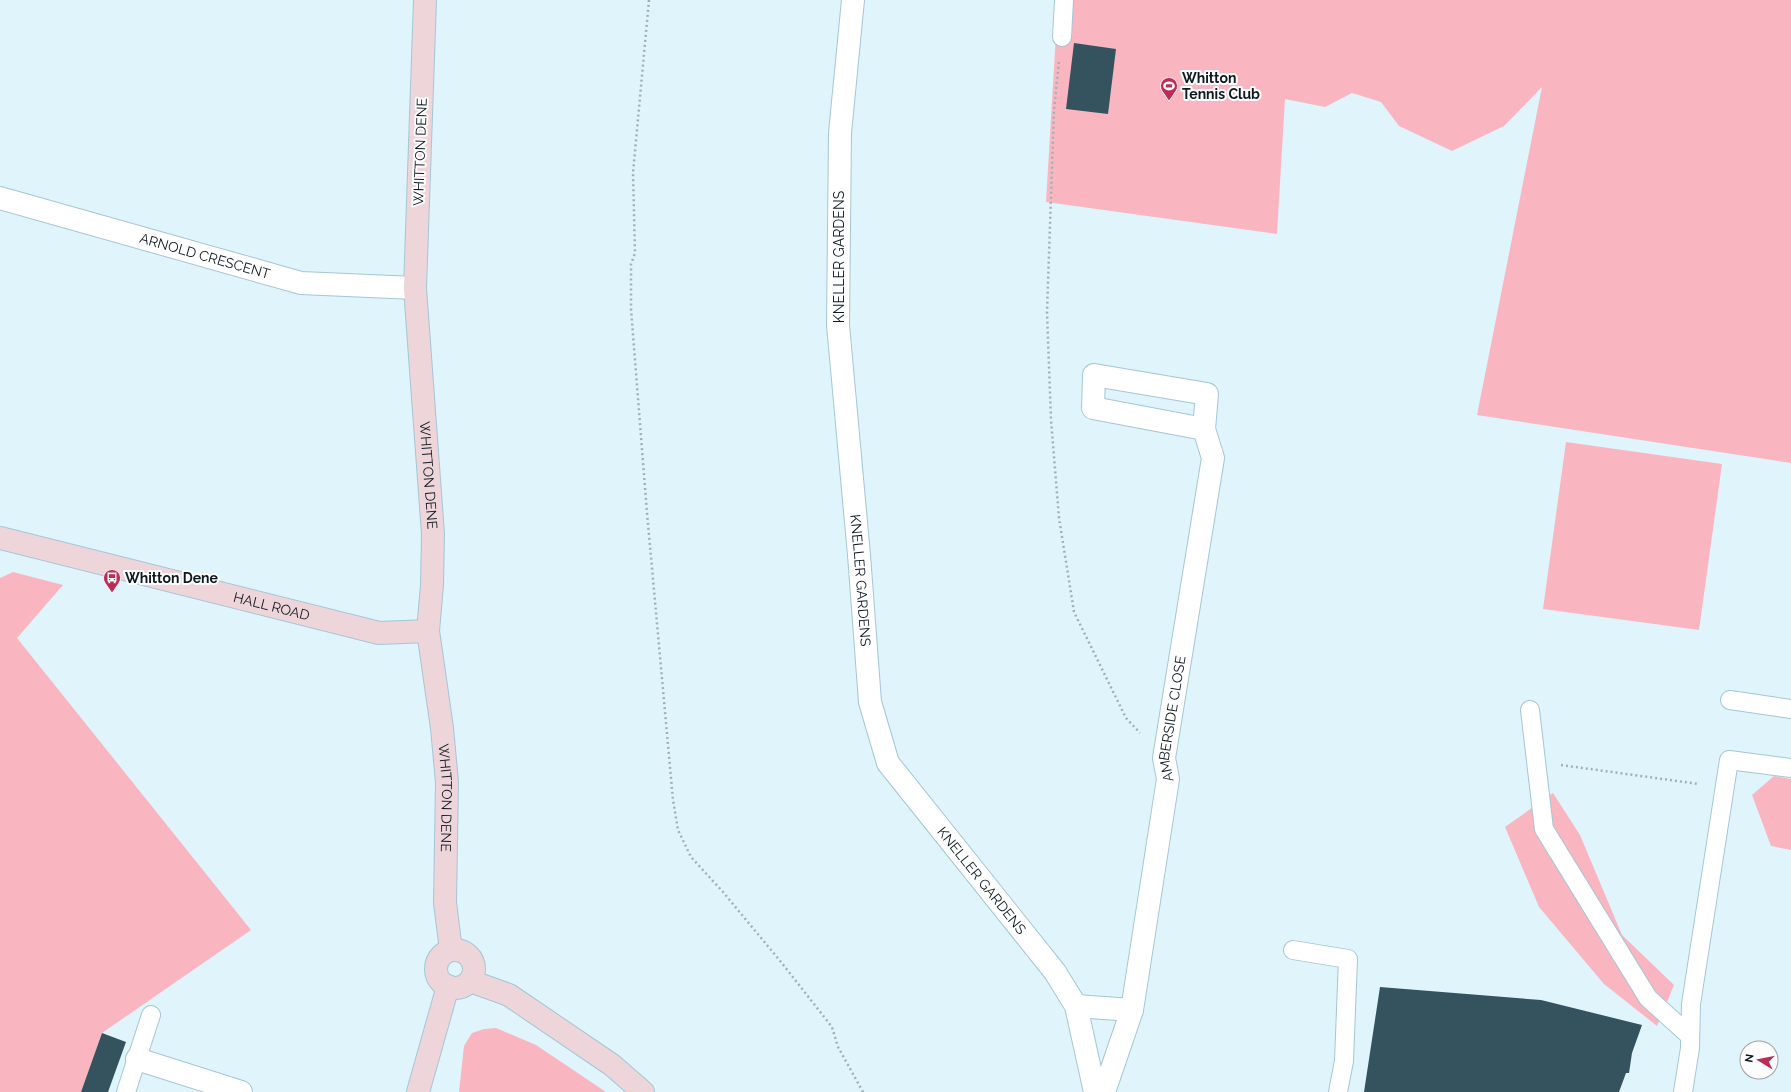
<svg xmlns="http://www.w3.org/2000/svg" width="1791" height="1092" font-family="Raleway,sans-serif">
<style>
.green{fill:#fab6c0}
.building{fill:#35535e}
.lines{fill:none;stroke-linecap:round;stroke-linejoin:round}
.lane-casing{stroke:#a5c6d4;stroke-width:20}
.street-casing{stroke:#a5c6d4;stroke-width:24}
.secondary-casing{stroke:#a5c6d4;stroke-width:24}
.path{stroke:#9fb1b8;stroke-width:2.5;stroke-dasharray:2 3;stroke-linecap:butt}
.lane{stroke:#fff;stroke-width:18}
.street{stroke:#fff;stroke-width:22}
.secondary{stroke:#eed5da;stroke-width:22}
.labels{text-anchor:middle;stroke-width:4;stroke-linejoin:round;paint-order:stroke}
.poi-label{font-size:14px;font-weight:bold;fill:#0d191e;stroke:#fdfdfd;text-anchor:start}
.street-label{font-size:14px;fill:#0d191e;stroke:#fdfdfd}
</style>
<rect width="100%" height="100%" fill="#e0f4fc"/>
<!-- green -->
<g class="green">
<path d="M1058,0h733v463l-314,-48 65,-328 -38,39 -52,25 -53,-25 -18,-24 -29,-9 -27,14 -40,-8 -8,135 -231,-32z"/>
<path d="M1566,442l156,22 -23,166 -156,-21z"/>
<path d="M13,572l50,13 -46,53 234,292 -149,103 -21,59h-81v-514z"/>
<path d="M1774,776l17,3v71l-20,-4 -19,-51z"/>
<path d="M1553,793l27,42 42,100 52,50 -17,41 -53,-42 -65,-77 -34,-80z"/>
<path d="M496,1028l40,17 70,47h-147l5,-46 8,-13 12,-4z"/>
</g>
<!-- building -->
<g class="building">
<path d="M1074,43l42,6 -8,65 -42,-5z"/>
<path d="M1380,987l161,13 101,25 -10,28 -3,20h-3l-7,19h-255z"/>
<path d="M102,1033l24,9 -18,50h-27z"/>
</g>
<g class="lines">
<defs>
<g id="lane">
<path d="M1062,37l2,-37"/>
<path d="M1730,700l61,9"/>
<path d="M1530,710l14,119 104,169 42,38"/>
<path d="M1293,950l55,9 -4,102 -6,31"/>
<path d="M126,1092l25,-77"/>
<path d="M1683,1092l7,-44 1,-44 38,-244 62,8"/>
</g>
<g id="street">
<path id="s1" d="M853,0l-13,133 -2,192 21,230 11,147 18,61 167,209 21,34 19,86"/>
<path id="s2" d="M0,198l301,85 114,5"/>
<path id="s3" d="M1076,1006l56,4 36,-231 -4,-21 49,-300 -9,-29 -111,-21 1,-33 113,19 -3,35"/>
<path d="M137,1059l104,33"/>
<path d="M1104,1092l28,-82"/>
</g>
<g id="secondary">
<path id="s4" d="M425,0l-10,288 18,246 -1,51 -4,46 14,97 5,54 -2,121 6,47"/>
<path id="s5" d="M0,538l379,95 49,-2"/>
<circle cx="455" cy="969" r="19"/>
<path d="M470,981l39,14 103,70 31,27"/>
<path d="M418,1092l30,-106"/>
</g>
</defs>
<!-- lane casing -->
<use href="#lane" class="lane-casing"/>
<!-- street casing -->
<use href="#street" class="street-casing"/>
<!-- secondary casing -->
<use href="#secondary" class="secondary-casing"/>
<!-- path -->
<g class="path">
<path d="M649,0l-16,173 2,80 -4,11v45l16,204 26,287 5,30 13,27 32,35 58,70 51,65 6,20 25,45"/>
<path d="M1059,62l-5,48 -7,202 4,108 8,98 15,94 52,106 14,15"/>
<path d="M1561,765l138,19"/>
</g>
<!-- lane -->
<use href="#lane" class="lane"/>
<!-- street -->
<use href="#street" class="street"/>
<!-- secondary -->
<use href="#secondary" class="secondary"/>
</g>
<!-- icons -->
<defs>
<symbol id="stadium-pin" viewBox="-11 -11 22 30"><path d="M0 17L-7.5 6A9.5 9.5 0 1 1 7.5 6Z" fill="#bb2c56" stroke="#fdfdfd"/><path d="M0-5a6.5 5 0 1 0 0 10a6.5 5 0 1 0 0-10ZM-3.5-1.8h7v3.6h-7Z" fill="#fff"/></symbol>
<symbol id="bus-pin" viewBox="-11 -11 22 30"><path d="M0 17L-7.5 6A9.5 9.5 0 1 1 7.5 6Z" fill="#bb2c56" stroke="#fdfdfd"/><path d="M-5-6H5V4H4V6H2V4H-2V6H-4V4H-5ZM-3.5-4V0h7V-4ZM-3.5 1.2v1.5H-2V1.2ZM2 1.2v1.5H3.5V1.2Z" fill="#fff"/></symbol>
</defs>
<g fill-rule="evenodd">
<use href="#stadium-pin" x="1159" y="76" width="20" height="27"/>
<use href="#bus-pin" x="102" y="568" width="20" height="27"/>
</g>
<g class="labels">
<!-- poi labels -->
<g class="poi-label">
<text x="1182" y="83">Whitton<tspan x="1182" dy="16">Tennis Club</tspan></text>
<text x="125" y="583">Whitton Dene</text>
</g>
<!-- street labels -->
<g class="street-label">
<text transform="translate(420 152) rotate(-88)" y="5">WHITTON DENE</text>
<text dy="5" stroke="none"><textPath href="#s2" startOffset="213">ARNOLD CRESCENT</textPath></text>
<text transform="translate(839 257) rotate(-90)" y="5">KNELLER GARDENS</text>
<text dy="5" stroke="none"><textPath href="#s4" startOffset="476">WHITTON DENE</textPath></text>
<text dy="5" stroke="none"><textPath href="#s1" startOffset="582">KNELLER GARDENS</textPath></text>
<text dy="5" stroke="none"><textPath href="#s5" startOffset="280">HALL ROAD</textPath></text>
<text dy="5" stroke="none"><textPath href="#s3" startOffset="351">AMBERSIDE CLOSE</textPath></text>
<text dy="5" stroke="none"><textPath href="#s4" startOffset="800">WHITTON DENE</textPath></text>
<text dy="5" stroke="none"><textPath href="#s1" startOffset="918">KNELLER GARDENS</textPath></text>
</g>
</g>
<!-- north arrow -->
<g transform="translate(1759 1060) rotate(280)"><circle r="19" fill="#fdfdfd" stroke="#9da2a4"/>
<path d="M0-3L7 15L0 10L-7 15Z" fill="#bb2c56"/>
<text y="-6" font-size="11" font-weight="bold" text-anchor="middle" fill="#0d191e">N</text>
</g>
</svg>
